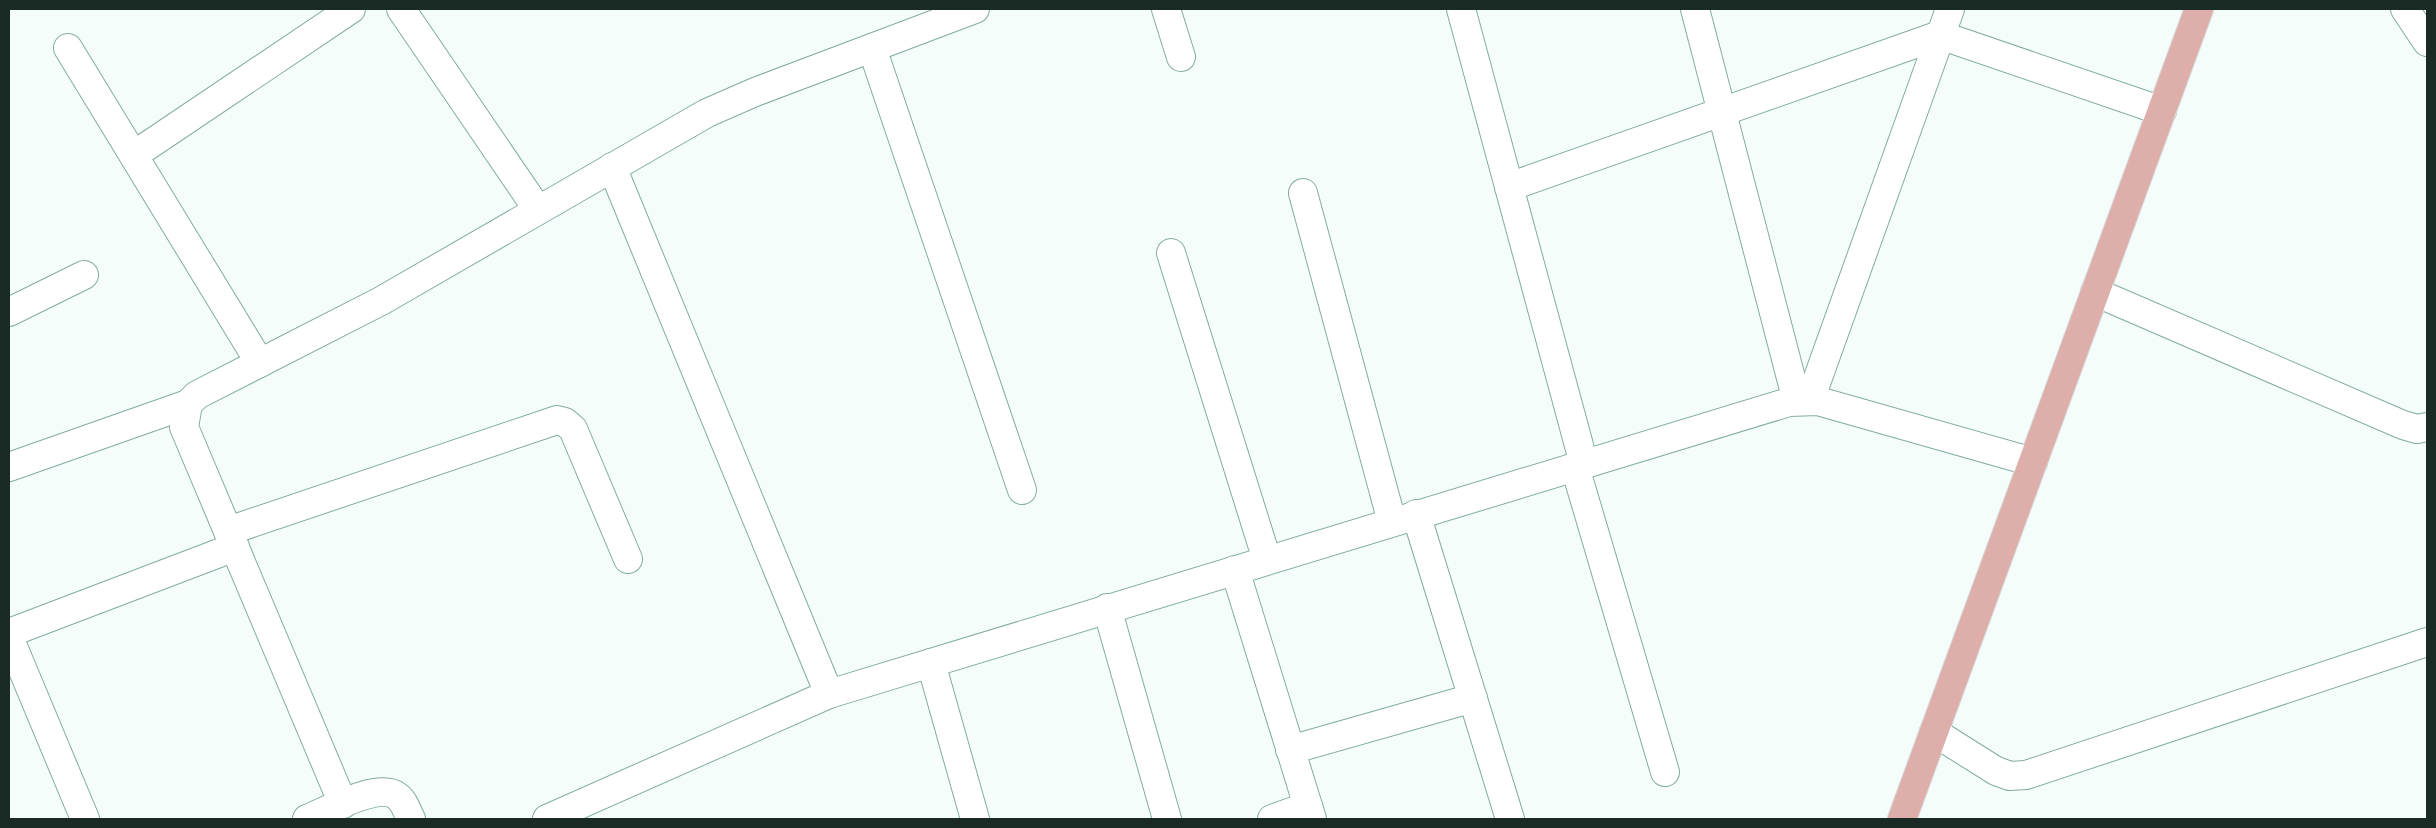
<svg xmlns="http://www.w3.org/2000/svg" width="2436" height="828" font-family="'Work Sans',sans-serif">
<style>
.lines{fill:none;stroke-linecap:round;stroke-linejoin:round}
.minor-casing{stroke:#82ac9f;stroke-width:30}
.major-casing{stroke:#d6d9d8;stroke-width:30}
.minor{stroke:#fff;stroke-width:28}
.major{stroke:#deafaa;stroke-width:28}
</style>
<rect width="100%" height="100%" fill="#f5fdfa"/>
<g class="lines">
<defs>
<g id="minor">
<path d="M401,9l137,201"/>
<path d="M1166,9l15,48"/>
<path d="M1461,9l123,455"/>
<path d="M1695,9l102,392"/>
<path d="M2405,9l22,33"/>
<path d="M68,48l192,315"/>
<path d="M872,48l150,442"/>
<path d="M134,155l217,-146"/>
<path d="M612,167l217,527"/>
<path d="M1509,187l431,-152 222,76"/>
<path d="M1303,193l89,329"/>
<path d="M1171,253l96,307"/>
<path d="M2095,292l308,133 14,4 10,-2"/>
<path d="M9,312l75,-37"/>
<path d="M1810,400l140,-391"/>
<path d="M9,467l179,-63"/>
<path d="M1575,467l90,305"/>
<path d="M1416,514l94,305"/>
<path d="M228,531l329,-111 8,2 8,7 55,130"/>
<path d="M1235,570l77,249"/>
<path d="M1107,608l60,211"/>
<path d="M9,633l226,-86"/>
<path d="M9,637l76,182"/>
<path d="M931,663l44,156"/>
<path d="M1934,732l62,39 14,5 16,-1 401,-133"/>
<path d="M1290,750l183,-52"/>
<path d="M343,804l-159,-377 4,-23 9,-9 184,-94 326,-188 48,-21 220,-83"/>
<path d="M307,819c20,-8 71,-37 90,-23 7,5 10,15 14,23"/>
<path d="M547,819l282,-125 960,-292 29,-1 215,61"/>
<path d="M1272,819l36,-13"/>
</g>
<path id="major" d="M1902,819l297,-810"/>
</defs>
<!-- minor casing -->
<use href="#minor" class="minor-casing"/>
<!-- major casing -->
<use href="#major" class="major-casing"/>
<!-- minor -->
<use href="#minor" class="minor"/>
<!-- major -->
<use href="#major" class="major"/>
</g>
<!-- border -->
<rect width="2436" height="828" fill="none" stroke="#1a2a25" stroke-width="20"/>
</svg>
